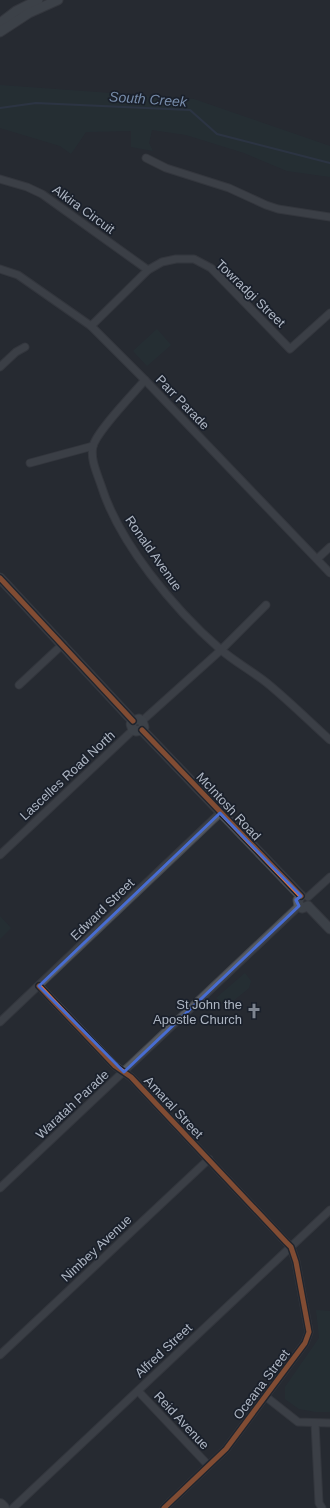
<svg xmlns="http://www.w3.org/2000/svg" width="330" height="1508" font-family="Helvetica,sans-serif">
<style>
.green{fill:#243437}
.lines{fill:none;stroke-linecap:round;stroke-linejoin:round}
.stream{stroke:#344259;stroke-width:2}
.street-casing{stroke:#43464c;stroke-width:9}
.secondary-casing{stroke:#43464c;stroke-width:11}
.highway-casing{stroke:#42464d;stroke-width:14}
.street{stroke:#555960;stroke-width:7}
.secondary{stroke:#585d64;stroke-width:9}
.highway{stroke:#5a5c60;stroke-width:12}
.cycleway-casing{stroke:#1a202b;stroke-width:8}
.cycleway{stroke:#f07635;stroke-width:5}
.marked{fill:none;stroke:#486dd2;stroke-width:3;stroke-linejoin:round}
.labels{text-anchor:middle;stroke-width:3.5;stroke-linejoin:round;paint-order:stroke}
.street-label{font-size:13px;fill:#aeb6c3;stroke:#1a202b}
.poi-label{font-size:13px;fill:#aeb6c3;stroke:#1a202b;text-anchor:end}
.water-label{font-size:14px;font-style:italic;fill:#778caa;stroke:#1a202b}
</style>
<rect width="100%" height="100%" fill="#262a31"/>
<!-- green -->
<g class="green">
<path d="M0,85l194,14 136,47v31l-43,-6 -43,-18 -58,-18 -34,-5 -3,13 4,8 -22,-4v-16l-45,1 -15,22 -11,-8 -60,-18z"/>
<path d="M157,329l14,16 -24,21 -14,-15z"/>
<path d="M0,916l11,12 -11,11z"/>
<path d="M245,973l6,8 -2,7 -22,18 -11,-8z"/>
<path d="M316,1310l14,1v101h-14l-17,-3 -14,-10v-12l34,-49z"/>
</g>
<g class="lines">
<!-- stream -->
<path class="stream" d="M0,108l36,-5 154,7 27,24 113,29"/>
<defs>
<g id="street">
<path d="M146,158l20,10 63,20 37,17 12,4 52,8"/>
<path d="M0,179l27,8 15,7 106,76"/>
<path d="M0,269l18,6 73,51 54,54 185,193"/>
<path d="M91,326l57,-56 14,-8 14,-3h18l17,9 79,81 40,-36"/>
<path d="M0,367l16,-15 9,-5"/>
<path d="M145,380c-12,14 -48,51 -52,66 -3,13 4,27 8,39 18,58 73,124 119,164 15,13 32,22 47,34 22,18 42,38 63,57"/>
<path d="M30,463l63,-17"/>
<path d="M317,559l13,-12"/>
<path d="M19,685l44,-41"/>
<path d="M142,721l79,-71 45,-45"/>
<path d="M0,855l133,-125"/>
<path d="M308,897l22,-20"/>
<path d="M39,986l76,80 16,11 155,165 5,5 5,15 13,70 -4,11 -79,106 -62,59"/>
<path d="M0,1022l220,-209"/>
<path d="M0,1188l299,-282"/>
<path d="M0,1355l209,-196"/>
<path d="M138,1391l70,74"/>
<path d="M265,1396l33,26 32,1"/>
<path d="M315,1423l4,80 3,5"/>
<path d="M13,1508l317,-298"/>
</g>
<g id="secondary">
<path d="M0,23l16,-12 22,-11"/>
<path d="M0,32l29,-19 29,-13"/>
<path d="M0,578l133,143"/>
<path d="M133,721l6,-2 3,2 2,6 -2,3"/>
<path d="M133,721l-2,3 2,6 3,1 6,-1"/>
<path d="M142,730l159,166"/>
<path d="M301,896l-3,4 1,6 3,2 6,-2"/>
<path d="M308,906l22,23"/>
</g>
<path id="highway" d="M0,1505l3,3"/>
</defs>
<!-- street casing -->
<use href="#street" class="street-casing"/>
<!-- secondary casing -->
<use href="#secondary" class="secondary-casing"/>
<!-- highway casing -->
<use href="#highway" class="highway-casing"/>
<!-- street -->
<use href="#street" class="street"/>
<!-- secondary -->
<use href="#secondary" class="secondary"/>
<!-- highway -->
<use href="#highway" class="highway"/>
<defs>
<g id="cycleway">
<path d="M0,578l133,143"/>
<path d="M142,730l159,166"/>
<path d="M39,986l76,80 16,11 155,165 5,5 5,15 13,70 -4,11 -79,106 -62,59"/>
</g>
</defs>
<!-- cycleway casing -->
<use href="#cycleway" class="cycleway-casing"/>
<!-- cycleway -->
<use href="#cycleway" class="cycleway"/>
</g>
<!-- marked area -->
<path d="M0 0H330V1508H0ZM220,813l81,83 -5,4 3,6 -175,166 -85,-86z" fill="#262a31" fill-opacity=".55" fill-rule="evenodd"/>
<path class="marked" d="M220,813l81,83 -5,4 3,6 -175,166 -85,-86z"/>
<!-- icons -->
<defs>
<symbol id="church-bare" viewBox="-9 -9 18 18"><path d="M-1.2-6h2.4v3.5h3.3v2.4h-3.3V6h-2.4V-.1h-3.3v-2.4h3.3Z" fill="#7e8590" stroke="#1a202b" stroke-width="2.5" paint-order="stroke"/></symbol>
</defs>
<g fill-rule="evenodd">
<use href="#church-bare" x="243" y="1000" width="22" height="22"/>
</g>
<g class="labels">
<!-- street labels -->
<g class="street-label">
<text transform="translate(84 209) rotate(36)" y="5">Alkira Circuit</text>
<text transform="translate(251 293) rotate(44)" y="5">Towradgi Street</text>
<text transform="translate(183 402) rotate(46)" y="5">Parr Parade</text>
<text transform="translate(154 553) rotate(55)" y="5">Ronald Avenue</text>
<text transform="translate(67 775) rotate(-43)" y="5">Lascelles Road North</text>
<text transform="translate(229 806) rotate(47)" y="5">McIntosh Road</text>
<text transform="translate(102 909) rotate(-44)" y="5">Edward Street</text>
<text transform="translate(72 1104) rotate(-43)" y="5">Waratah Parade</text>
<text transform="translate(174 1107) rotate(47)" y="5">Amaral Street</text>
<text transform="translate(96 1248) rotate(-43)" y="5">Nimbey Avenue</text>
<text transform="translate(163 1350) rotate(-43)" y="5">Alfred Street</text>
<text transform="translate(261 1384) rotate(-53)" y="5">Oceana Street</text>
<text transform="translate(182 1420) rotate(47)" y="5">Reid Avenue</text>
</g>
<!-- poi labels -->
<g class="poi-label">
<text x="242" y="1009">St John the<tspan x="242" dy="15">Apostle Church</tspan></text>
</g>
<!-- water labels -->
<g class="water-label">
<text transform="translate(148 99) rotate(4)" y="5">South Creek</text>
</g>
</g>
</svg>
